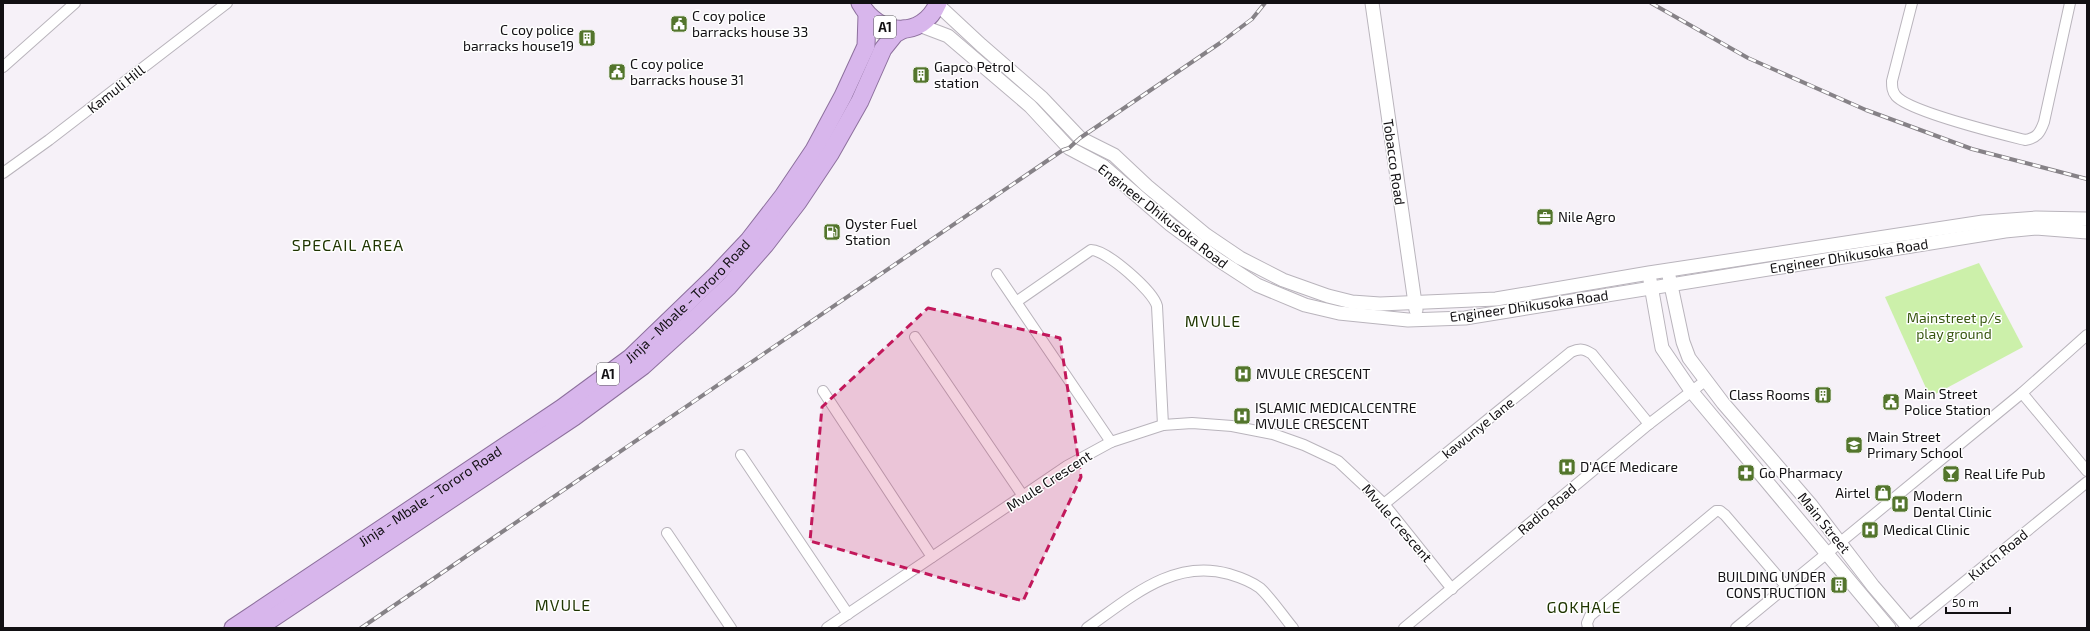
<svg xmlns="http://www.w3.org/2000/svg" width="2090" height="631" font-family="'Exo 2',sans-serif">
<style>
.green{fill:#ccf0aa}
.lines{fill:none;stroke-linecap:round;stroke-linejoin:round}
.minor-casing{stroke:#b9b4bc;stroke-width:12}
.tertiary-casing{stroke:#b9b4bc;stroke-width:15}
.trunk-casing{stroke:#8d709d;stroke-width:19}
.minor{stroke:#fff;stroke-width:10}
.tertiary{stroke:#fff;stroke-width:13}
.trunk{stroke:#d8b6ec;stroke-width:17}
.rail-casing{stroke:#868287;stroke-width:4}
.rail{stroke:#fff;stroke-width:2.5;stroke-dasharray:8;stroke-linecap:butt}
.marked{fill:#c2185b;fill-opacity:0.2;stroke:#c2185b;stroke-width:3;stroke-dasharray:8 5;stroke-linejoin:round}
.labels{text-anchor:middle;stroke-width:3;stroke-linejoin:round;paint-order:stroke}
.shield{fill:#fff;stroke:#59585a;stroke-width:1}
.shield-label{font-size:13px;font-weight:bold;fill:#121013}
.poi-label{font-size:14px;fill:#121013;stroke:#fff;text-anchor:start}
.street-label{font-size:14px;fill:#121013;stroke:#fff}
.park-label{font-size:14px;fill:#38570f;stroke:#fff}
.quarter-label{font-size:16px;letter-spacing:1px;fill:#1f3501;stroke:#fff}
</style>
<rect width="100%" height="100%" fill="#f6f1f8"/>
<!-- green -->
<path class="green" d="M1979,263l44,84 -93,50 -45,-100z"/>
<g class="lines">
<defs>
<g id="minor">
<path d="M1912,3l-20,78c0,6 0,10 4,15 14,16 105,38 129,44 12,-2 15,-7 19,-18l26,-119"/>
<path d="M3,67l72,-64"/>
<path d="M3,173l46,-33 178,-137"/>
<path d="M997,274l114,168"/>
<path d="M1016,302l75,-52c16,0 62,41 66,56l6,119"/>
<path d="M915,337l108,159"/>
<path d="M823,391l109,166"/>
<path d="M2022,393l65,78"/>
<path d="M741,455l107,159"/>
<path d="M1384,504l187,-152c9,-4 13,-3 21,2l57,70"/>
<path d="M667,533l64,95"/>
<path d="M827,628l240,-162 44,-24 52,-17 29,-2 40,3 41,8 31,11 34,16 46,43 68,85"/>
<path d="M1087,628c43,-30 86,-70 142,-54 10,3 23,8 31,14 11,10 23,28 33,40"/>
<path d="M1404,628l245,-204 56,-43"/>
<path d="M1588,628l-1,-5 3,-7 126,-105h4l5,4 61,71"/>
<path d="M1736,628l286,-235 65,-58"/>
<path d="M1908,628l179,-146"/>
</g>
<g id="tertiary">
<path d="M1372,3l44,307"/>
<path d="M938,5l43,40 61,53 38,40 34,17 33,31 59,49 34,23 43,22 45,16 24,6 28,2 116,-5 153,-26 334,-51 53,-4 51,1"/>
<path d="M919,25l29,11 82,70 39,42 34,18 68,59 46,34 40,26 48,20 34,8 69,7 57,-2 540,-87 31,-3 51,4"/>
<path d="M1669,276l14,66 6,16 34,45 88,102 62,81 36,42"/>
<path d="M1650,280l12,68 30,44 197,236"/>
</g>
<g id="trunk">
<path d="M860,3c18,33 62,37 78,0"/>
<path id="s1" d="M233,628l329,-220 68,-50 86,-83 33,-35 34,-44 31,-46 29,-54 23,-50 1,-31"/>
<path d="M258,628l316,-211 69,-51 43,-39 43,-41 36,-41 33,-43 32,-48 30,-53 23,-52 12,-15 9,-5"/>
</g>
</defs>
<!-- minor casing -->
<use href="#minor" class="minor-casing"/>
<!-- tertiary casing -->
<use href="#tertiary" class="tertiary-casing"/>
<!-- trunk casing -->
<use href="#trunk" class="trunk-casing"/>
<!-- minor -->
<use href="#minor" class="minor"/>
<!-- tertiary -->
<use href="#tertiary" class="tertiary"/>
<!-- trunk -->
<use href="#trunk" class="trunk"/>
<defs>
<g id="rail">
<path d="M1651,3l97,55 118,52 106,39 115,30"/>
<path d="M361,628l702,-478 6,-2 11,-10 140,-95 32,-24 13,-16"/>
</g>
</defs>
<!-- rail casing -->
<use href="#rail" class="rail-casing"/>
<!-- rail -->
<use href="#rail" class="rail"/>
</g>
<!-- marked area -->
<path class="marked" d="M928,308l132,30 21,139 -58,124 -213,-60 12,-134z"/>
<!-- icons -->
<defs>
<symbol id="civic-square" viewBox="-11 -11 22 22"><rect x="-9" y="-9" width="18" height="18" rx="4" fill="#53752c" stroke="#fff"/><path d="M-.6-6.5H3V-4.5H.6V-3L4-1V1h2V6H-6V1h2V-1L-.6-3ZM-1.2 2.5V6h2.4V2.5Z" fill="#fff"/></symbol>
<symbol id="building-square" viewBox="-11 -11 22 22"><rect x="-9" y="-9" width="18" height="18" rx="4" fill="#53752c" stroke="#fff"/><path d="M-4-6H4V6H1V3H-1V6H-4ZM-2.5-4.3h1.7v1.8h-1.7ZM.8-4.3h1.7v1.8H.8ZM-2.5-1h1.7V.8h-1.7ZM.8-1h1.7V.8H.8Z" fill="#fff"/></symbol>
<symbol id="office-square" viewBox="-11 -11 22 22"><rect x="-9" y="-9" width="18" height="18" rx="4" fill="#53752c" stroke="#fff"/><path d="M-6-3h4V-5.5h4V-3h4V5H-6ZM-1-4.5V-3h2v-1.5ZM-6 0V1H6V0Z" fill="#fff"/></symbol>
<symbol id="fuel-square" viewBox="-11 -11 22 22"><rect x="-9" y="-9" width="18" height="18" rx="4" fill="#53752c" stroke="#fff"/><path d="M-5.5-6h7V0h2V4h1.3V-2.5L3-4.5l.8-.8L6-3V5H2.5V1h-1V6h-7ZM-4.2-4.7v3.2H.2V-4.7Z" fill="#fff"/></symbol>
<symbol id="hospital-square" viewBox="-11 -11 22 22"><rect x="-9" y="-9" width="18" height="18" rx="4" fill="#53752c" stroke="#fff"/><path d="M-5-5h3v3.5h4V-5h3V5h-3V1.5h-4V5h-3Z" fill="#fff"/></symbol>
<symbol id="school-square" viewBox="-11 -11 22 22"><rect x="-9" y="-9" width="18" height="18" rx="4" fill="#53752c" stroke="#fff"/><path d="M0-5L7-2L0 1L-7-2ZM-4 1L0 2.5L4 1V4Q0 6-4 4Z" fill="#fff"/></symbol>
<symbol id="pharmacy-square" viewBox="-11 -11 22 22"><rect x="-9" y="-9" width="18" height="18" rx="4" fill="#53752c" stroke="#fff"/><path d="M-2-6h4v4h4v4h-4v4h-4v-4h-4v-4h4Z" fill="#fff"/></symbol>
<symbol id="bar-square" viewBox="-11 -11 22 22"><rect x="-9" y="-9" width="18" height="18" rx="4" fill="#53752c" stroke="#fff"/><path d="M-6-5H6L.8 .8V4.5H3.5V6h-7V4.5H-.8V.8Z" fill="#fff"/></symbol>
<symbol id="shop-square" viewBox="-11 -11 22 22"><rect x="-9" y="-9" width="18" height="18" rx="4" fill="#53752c" stroke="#fff"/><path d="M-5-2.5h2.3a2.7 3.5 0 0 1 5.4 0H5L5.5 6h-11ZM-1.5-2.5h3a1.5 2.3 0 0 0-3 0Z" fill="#fff"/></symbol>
</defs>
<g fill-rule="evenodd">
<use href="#civic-square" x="669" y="14" width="20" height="20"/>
<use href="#building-square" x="577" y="28" width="20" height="20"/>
<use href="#civic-square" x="607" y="62" width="20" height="20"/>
<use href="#building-square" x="911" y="65" width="20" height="20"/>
<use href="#office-square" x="1535" y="207" width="20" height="20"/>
<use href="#fuel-square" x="822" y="222" width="20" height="20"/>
<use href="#hospital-square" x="1233" y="364" width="20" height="20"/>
<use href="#building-square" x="1813" y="385" width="20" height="20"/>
<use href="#civic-square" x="1881" y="392" width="20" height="20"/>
<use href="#hospital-square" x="1232" y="406" width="20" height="20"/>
<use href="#school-square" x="1844" y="435" width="20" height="20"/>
<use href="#hospital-square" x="1557" y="457" width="20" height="20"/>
<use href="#pharmacy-square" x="1736" y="463" width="20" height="20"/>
<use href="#bar-square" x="1941" y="464" width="20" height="20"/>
<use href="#shop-square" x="1873" y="483" width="20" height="20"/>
<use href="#hospital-square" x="1890" y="494" width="20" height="20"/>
<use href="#hospital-square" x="1860" y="520" width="20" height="20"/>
<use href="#building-square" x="1829" y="575" width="20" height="20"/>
</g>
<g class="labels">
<!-- shield labels -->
<g class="shield">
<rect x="874" y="16" width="22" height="22" rx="3"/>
<rect x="597" y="363" width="22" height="22" rx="3"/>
</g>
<g class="shield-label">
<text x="885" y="32">A1</text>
<text x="608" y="379">A1</text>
</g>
<!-- poi labels -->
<g class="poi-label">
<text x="692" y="21">C coy police<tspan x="692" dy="16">barracks house 33</tspan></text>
<text x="574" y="35" text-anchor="end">C coy police<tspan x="574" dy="16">barracks house19</tspan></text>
<text x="630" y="69">C coy police<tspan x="630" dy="16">barracks house 31</tspan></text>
<text x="934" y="72">Gapco Petrol<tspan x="934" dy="16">station</tspan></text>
<text x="1558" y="222">Nile Agro</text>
<text x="845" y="229">Oyster Fuel<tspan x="845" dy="16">Station</tspan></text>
<text x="1256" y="379">MVULE CRESCENT</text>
<text x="1904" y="399">Main Street<tspan x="1904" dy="16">Police Station</tspan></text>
<text x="1810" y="400" text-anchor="end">Class Rooms</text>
<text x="1255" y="413">ISLAMIC MEDICALCENTRE<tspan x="1255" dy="16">MVULE CRESCENT</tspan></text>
<text x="1867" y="442">Main Street<tspan x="1867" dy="16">Primary School</tspan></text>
<text x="1580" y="472">D'ACE Medicare</text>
<text x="1759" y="478">Go Pharmacy</text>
<text x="1964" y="479">Real Life Pub</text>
<text x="1870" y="498" text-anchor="end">Airtel</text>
<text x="1913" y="501">Modern<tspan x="1913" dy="16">Dental Clinic</tspan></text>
<text x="1883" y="535">Medical Clinic</text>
<text x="1826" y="582" text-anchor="end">BUILDING UNDER<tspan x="1826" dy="16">CONSTRUCTION</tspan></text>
</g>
<!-- street labels -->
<g class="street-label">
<text transform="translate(116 89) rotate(-38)" y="5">Kamuli Hill</text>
<text transform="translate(1394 162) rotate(82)" y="5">Tobacco Road</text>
<text transform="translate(1163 216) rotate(38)" y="5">Engineer Dhikusoka Road</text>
<text transform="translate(1849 256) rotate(-9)" y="5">Engineer Dhikusoka Road</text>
<text dy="5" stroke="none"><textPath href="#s1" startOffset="561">Jinja - Mbale - Tororo Road</textPath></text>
<text transform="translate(1529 306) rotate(-8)" y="5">Engineer Dhikusoka Road</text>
<text transform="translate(1478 428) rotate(-39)" y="5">kawunye lane</text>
<text transform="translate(1049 481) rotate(-33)" y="5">Mvule Crescent</text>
<text dy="5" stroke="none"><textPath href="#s1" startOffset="237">Jinja - Mbale - Tororo Road</textPath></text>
<text transform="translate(1547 509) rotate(-40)" y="5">Radio Road</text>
<text transform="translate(1397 523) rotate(49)" y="5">Mvule Crescent</text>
<text transform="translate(1824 523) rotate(51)" y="5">Main Street</text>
<text transform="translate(1998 555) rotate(-39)" y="5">Kutch Road</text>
</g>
<!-- park labels -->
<g class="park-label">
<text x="1954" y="323">Mainstreet p/s<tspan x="1954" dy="16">play ground</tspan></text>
</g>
<!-- quarter labels -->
<g class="quarter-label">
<text x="348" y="251">SPECAIL AREA</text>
<text x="1213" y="327">MVULE</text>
<text x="563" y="611">MVULE</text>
<text x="1584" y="613">GOKHALE</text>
</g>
</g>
<!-- border -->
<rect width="2090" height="631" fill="none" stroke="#121013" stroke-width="8"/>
<!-- scale -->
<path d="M1946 607v6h64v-6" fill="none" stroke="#121013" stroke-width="2"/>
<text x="1952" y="607" font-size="12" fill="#121013" stroke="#ffffff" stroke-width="3" paint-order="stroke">50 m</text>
</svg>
